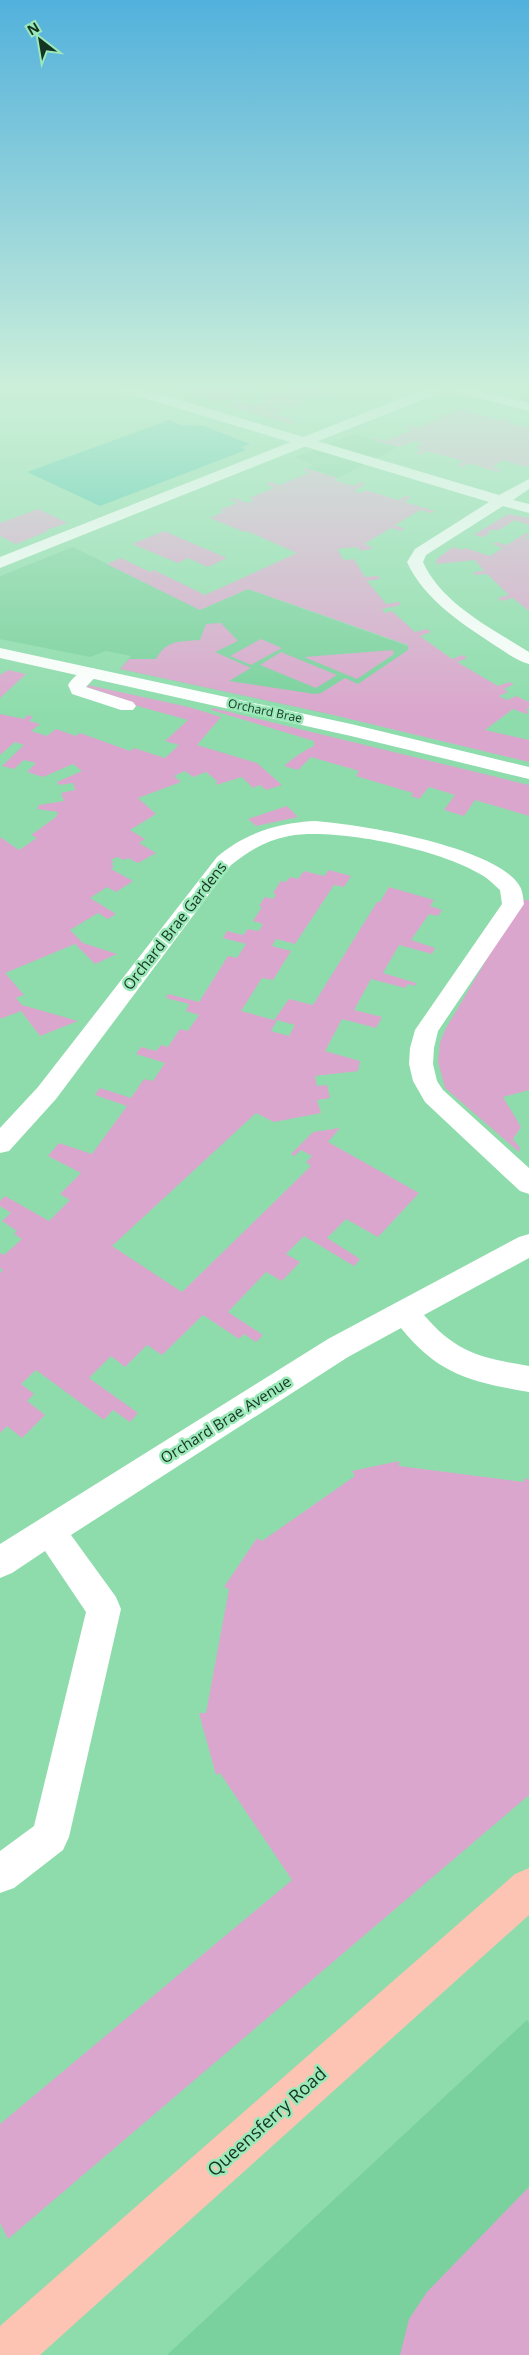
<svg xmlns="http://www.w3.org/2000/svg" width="529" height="2355" font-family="'Open Sans',sans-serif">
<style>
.built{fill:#7ad19d}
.green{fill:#dba6cd;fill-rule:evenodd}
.building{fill:#3fc3a8}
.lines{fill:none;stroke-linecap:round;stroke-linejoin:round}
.minor{fill:#fff;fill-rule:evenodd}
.tertiary{fill:#fff;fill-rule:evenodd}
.secondary{fill:#fff;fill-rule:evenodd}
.primary{fill:#fdc4b3;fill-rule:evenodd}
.labels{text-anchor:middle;stroke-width:5;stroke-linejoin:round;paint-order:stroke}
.far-street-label{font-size:12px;fill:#153523;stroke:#9be9b9}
.street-label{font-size:15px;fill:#153523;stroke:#9be9b9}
.near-street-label{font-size:18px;fill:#153523;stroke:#9be9b9}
</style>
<rect width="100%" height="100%" fill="#8edcac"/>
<!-- built -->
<g class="built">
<path d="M451,394l26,7 -16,9 -26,-9z"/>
<path d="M354,434l44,13 -60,31 -30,-10 5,-3 -18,-8z"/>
<path d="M73,547l127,63 48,-21 174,62 -93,63 -209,-45 11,-13 -25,-5 -16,6 -90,-18v-63z"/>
<path d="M527,2020l2,3v332h-362z"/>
</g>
<!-- green -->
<g class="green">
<path d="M188,386h75l-43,16 -41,-12z"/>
<path d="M281,386h49l-8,3 9,4 -16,6 -10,-4 -7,4 10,2 -17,7 -9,-5 -9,4 11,3 -9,4 21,8 -5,2 -64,-18 13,-5 12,5 17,-7 -11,-4 15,-6 10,4 7,-3z"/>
<path d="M467,406l4,2 -5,3 35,9 6,-3 4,1 -4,4 22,6v37l-3,2 -23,-7 -11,7 9,3 -3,2 -29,-9 -7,4 -5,-1 6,-5 -36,-10 -7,4 -5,-1 6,-4 -5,-2 7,-5 -8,-2 -17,6 -25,-7 4,-2 8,3 27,-11 -7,-3 3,-2 9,3 26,-11 -8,-3 3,-1 9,2z"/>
<path d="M305,468l33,10 -4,2 19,6 8,-4 4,2 -11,7 7,2 5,-3 32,10 8,-4 5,1 -7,5 31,9 -4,2 -11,-3 -25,15 10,4 -4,2 -10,-3 -27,16 10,4 -13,3 -4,-4 -20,2 7,11 10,-1 11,18 13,-1 2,3 -13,2 19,23 13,-2 2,3 -19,4 3,4 7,-2 23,21 12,-3 4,3 -11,4 32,23 11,-4 4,3 -10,4 41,24 11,-4 5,2 -10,5 4,3 -9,4 8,4 9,-4 13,6v5l-3,3 3,2 -3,2 -13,-5 -28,21 44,10v22l-200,-48 -209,-45 9,-10h27c11,-20 24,-17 44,-19l6,-16 15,-1 17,18 -23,11 36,16 -22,13 86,13 6,-1 24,-15 13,6 50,-34v-5l-160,-56 -48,21 -93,-46 14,-6 29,14 4,-2 51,25 92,-42 -50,-22 -3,1 -34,-14 13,-6 -3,-2 17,-7 -7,-4 4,-1 14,5 6,-3 -5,-2 25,-10 -8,-4 5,-2 8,3 30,-12 -7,-4z"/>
<path d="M38,509l30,14 -22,7 2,1 -32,13 -16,-8v-13z"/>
<path d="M508,514l21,4v7l-14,-5 -16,10h-10v3l-6,4 -9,-2z"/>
<path d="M164,531l63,27 -19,9 -20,-9 -10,5 -46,-19z"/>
<path d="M526,533l3,1 -3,4 3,2v71l-16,-13 -12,3 -3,-3 11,-3 -22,-21 -12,1 -2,-3 11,-1 -9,-11 -38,4 -1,-2 2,-4 15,-11 9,3 3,-2 25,8 13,-8 -10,-4 3,-2 11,3z"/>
<path d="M261,639l21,9 -31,17 -21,-9z"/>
<path d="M393,650l1,4 -37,25 -53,-22z"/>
<path d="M281,652l56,23 -21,13 -56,-23z"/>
<path d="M8,670l18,4 -26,24v-23z"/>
<path d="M88,685l101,22 32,10 -24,28 60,18 25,22 -16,5 -6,-5 -7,3 -11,-11 -26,8 1,-4 -11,-9 -13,5 -8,-6 -11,5 7,6 -43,16 18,16 -26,16 15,9 -6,4 17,10 -18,10 -10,-5 -4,2 -7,-3 -6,3 3,2 -3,2 3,2 -3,3 22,12 -17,11 -9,-5 -17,11 26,16 -8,5 -10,-6 -28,17 13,13 34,11 -22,10 -20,-20 -70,29 19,22 -8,3 6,7 56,16 -38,15 -19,-25 -21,8v-182l19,13 18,-12 -6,-3 25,-18 2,-5 -21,-3 2,-4 25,-4 -3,-8 14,-3 -2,-7 -14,2 -2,-3 25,-11 -9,-7 -30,13 -16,-5 9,-9 -12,-3 -10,9 -12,-3 22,-21 -9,-3 -15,13v-41l24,5 4,-4 5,2 -4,4 11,3 -9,7 16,5 9,-7 20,7 4,-3 50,18 4,-3 31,10 14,-13 -14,-4 23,-21 -54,-15 -2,-3 -45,-15z"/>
<path d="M213,708l316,77v31l-54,-16 -11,16 -20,-6 11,-15 -26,-8 -10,12 -8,-3 2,-3 -57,-17 3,-5 -48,-14 -13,13 -14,-4c10,-9 18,-14 30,-20v-5l-103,-31z"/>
<path d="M287,806l11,11 -42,9 -8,-7z"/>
<path d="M329,870l22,6 -7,11 -10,-2 -39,59 -19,-5 -4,7 19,5 -18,29 -11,-2 -21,33 33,9 15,-21 24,6 64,-103h3l9,-15 45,13 -4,6 12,4 -4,6 -9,-2 -18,26 24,8 -3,6 -33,-9 -16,28 33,10 -1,3 -7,-2 -3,4 -34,-9 -17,31 28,7 -6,11 -34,-9 -17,32 35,10 -2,10 -43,5 2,10 10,-1 3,13 -13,2 4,13 -47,9 -18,-9 -144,133 70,46 129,-126 -5,-4 6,-6 -11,-6 -7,6 -3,-2 22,-22 27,-4 -12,14 91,51 -41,44 -32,-18 -19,19 33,21 -6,7 -50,-30 -18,18 14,8 -18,19 -16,-9 -38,40 35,23 -7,7 -12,-8 -5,5 -36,-24 -41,40 -15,-10 -22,22 -14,-11 -22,22 49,35 -8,9 -17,-12 -9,10 -68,-50 -15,14 13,10 -7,7 18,14 -23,23 -15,-12 -7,7v-160l3,-3 -3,-2v-15l4,2 18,-16 -8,-5 3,-3 -15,-10 9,-8 -11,-7v-5l5,-5 44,25 21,-21 -10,-6 21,-21 -33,-17 11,-13 33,11 35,-48 -32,-11 5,-7 31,10 13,-19 9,2 12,-18 -29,-9 5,-7 15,4 5,-6 7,2 12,-18 8,2 11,-16 -13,-4 3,-7 -23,-6 2,-4 31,8 29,-46 9,2 9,-14 -23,-6 4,-7 16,4 5,-6 11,2 4,-7 -10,-3 9,-14 -3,-1 6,-9 8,2 3,-4 -3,-2 8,-12 5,1 4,-5 8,2 6,-8 20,5zM277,1020l18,5 -6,11 -18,-5z"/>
<path d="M522,900h7v190l-26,7 18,30 -8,12 7,9 -1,4 -74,-64 -7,-26 2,-20 6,-14z"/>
<path d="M399,1461v5l125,16v-4l5,2v315l-521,444 -8,-16v-99l292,-244 -72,-107 -4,2 -17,-62h7l23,-124 -5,-2 33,-49 5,3 93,-65 -3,-5z"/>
<path d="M529,2187v168h-129l9,-36 18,-27z"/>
</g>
<!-- building -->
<path class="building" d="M169,420l12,5 23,1 46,18 -9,3 5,3 -146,56 -73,-34z"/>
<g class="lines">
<!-- minor -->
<g class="minor">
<path d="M112,386h20l367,109 30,-16v10l-16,11 16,4v9l-26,-7 -77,49 -3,7c19,42 68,66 106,90v12c-11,-3 -21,-10 -30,-16 -35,-23 -74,-47 -92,-86l8,-13 74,-47 -375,-113z"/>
<path d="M443,386h22l64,17v8l-84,-22z"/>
<path d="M90,668l6,1 3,4 -13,14 47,15 3,4 -3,4h-12l-49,-16 -4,-9c5,-8 13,-15 22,-17z"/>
<path d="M314,821c45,3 180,25 205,64 4,6 4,13 5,19l-86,127 -4,17 -1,16 4,17 6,9 86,78v26l-9,-3 -95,-89 -12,-21 -4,-17 1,-16 5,-18 87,-126 -2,-14c-5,-4 -9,-9 -15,-13 -41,-27 -148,-50 -196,-41 -22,4 -41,15 -58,29l-175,234 -47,52 -9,2v-25l38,-41 179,-230c28,-24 61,-34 97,-36z"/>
<path d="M529,1234v24l-105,57c32,38 58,43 105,51v26c-58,-10 -90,-17 -128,-64l-53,29 -277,178 45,62 5,12 -52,228 -6,13 -49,38 -14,5v-42l34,-25 52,-214 -41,-61 -33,22 -12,5v-34l328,-205 191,-102z"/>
</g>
<!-- tertiary -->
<path class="tertiary" d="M0,648l351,76 178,43v12l-178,-43 -351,-78z"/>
<!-- secondary -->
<path class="secondary" d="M432,386h18l-1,3 -449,179v-11z"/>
<!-- primary -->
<path class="primary" d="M529,1868v47l-489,440h-40v-29l515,-452z"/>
</g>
<!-- sky -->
<linearGradient id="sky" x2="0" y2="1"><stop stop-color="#52b1dc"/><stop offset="0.54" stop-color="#ccefda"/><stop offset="1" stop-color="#ccefda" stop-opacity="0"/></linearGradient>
<rect width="529" height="716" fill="url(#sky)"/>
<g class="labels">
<!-- far-street labels -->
<g class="far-street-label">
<text transform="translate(265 711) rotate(12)" y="4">Orchard Brae</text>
</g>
<!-- street labels -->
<g class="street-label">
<text transform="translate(175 926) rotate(-52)" y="5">Orchard Brae Gardens</text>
<text transform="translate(226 1420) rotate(-32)" y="5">Orchard Brae Avenue</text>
</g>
<!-- near-street labels -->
<g class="near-street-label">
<text transform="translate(267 2122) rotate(-42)" y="6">Queensferry Road</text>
</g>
</g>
<!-- north arrow -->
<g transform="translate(40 40) rotate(329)" stroke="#9be9b9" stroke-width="4" paint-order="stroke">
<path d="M0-4L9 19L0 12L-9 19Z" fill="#153523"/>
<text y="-8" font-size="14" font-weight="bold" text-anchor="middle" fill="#153523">N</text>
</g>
</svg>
